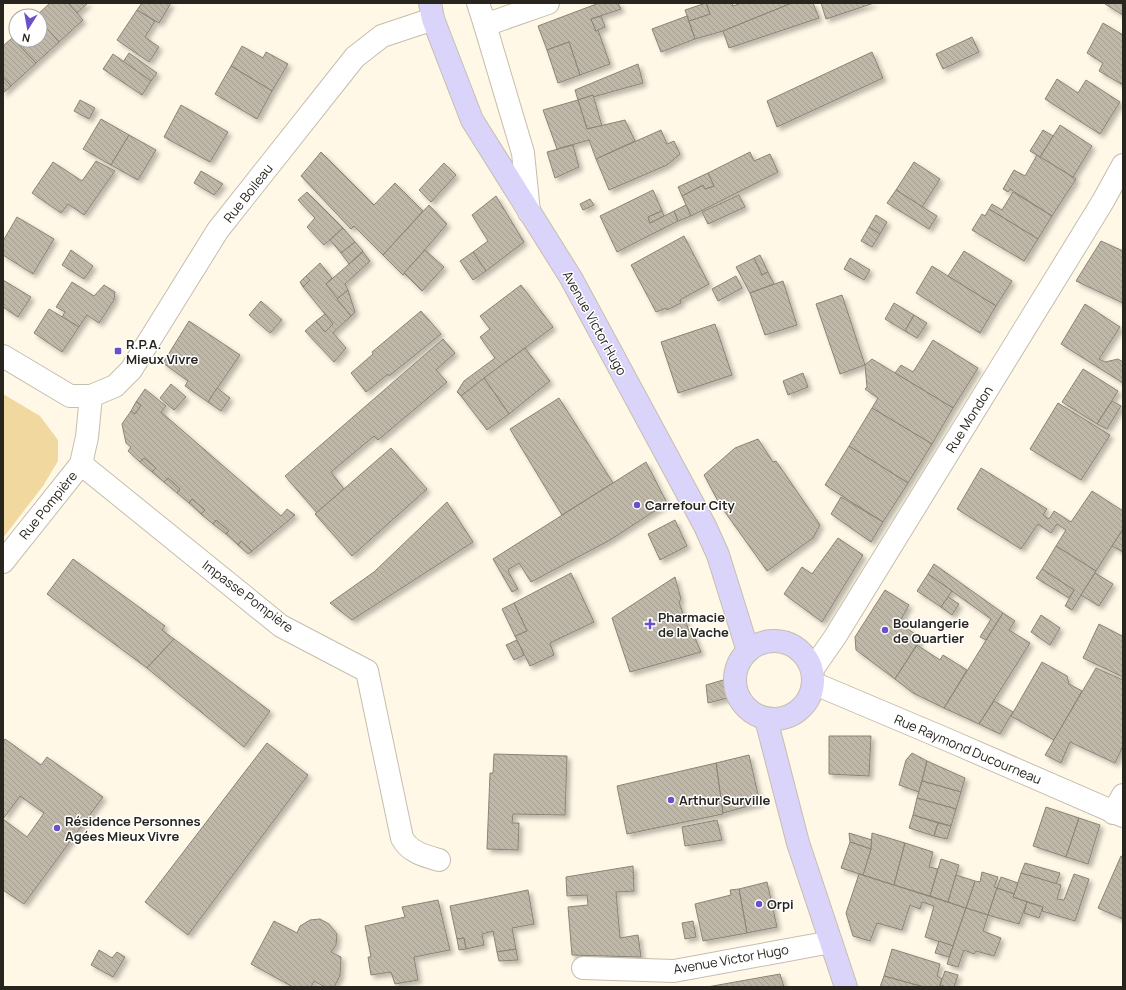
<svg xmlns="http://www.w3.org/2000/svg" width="1126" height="990" font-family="Manrope,sans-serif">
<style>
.green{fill:#f1d89f}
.building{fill:url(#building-back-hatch);stroke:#8a8475;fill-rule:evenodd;filter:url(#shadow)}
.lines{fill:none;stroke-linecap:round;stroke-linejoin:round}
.street-casing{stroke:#c5beae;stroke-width:24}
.secondary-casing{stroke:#c5beae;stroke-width:24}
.street{stroke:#fff;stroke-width:22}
.secondary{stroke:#dbd4fa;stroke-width:22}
.poi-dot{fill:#6a50c9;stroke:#fff;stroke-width:1.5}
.labels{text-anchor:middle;stroke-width:3;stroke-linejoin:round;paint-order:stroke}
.street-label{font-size:13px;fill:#28251f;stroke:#fff}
.poi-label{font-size:13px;font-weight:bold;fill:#28251f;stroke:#fff;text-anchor:start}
</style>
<defs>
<pattern id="building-back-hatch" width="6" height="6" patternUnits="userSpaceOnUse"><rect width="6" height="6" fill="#bfb8a9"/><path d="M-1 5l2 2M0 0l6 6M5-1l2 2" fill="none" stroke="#a49e91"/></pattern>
<filter id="shadow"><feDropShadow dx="3.5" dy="3.5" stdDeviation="2" flood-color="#0004"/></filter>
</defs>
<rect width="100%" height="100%" fill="#fff8e7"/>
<!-- green -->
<path class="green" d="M3,394l37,22 18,24v21l-15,25 -40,52z"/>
<!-- building -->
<g class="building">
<path d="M50,3h18l15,17 -24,22 -19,-21v-5h-4z"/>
<path d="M68,3h20l-11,10z"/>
<path d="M142,3h29l-12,20 -22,-13z"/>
<path d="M599,3h19l3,6 -30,10 5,12 2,-1 12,34 -30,11 -11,-33 -22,8 -9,-24z"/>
<path d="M706,3h26l1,3 8,-3h51l-69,28 -28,8 -6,-18 21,-7z"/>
<path d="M706,3l4,11 -21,7 -4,-11z"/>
<path d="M792,3h21l6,15 -90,30 -6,-17z"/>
<path d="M821,3h53l-48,16z"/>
<path d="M1106,3h17v12l-18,-11z"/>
<path d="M137,10l18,11 -10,16 14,10 -10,15 -32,-22z"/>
<path d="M601,16l4,11 -9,4 -5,-12z"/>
<path d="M687,16l8,23 -34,13 -9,-23z"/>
<path d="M40,21l19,21 -23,21 -24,-25 4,-4v6h24z"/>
<path d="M1103,23l20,12v50l-24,-14 4,-8 -16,-10z"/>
<path d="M972,37l7,15 -36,17 -7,-15z"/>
<path d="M12,38l24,25 -25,23 -8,-9v-31z"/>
<path d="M569,42l11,33 -22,8 -11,-33z"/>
<path d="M242,46l21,12 3,-6 22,12 -16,27 -41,-25z"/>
<path d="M872,52l11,26 -106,49 -10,-26z"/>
<path d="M129,53l28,20 -6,8 -28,-19z"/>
<path d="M113,54l38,27 -9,14 -39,-26z"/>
<path d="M638,64l5,19 -50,14v-2l-15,5 -3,-10z"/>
<path d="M231,66l41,25 -15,28 -42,-25z"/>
<path d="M3,77l8,9 -8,7z"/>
<path d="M1057,79l21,14 8,-13 34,22 -20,32 -55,-35z"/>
<path d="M593,95l9,31 -15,3 -9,-29z"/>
<path d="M80,100l15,8 -6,11 -15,-8z"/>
<path d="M578,100l9,29 38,-9 10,21 -39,18 -7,-19 -32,9 -14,-39z"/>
<path d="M181,105l47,27 -18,30 -46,-25z"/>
<path d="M101,119l28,16 -18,30 -28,-16z"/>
<path d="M1060,125l32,21 -19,31 -33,-20z"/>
<path d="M661,130l6,14 7,-3 6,13 -13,11 -58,25 -13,-31z"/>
<path d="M1043,130l10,6 -13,21 -10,-6z"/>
<path d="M129,135l27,15 -18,30 -27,-15z"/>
<path d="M573,145l6,22 -24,11 -8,-26z"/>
<path d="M321,152l53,53 21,-22 28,28 -40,44 -29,-29 -3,3 -50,-53z"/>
<path d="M750,152l4,9 16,-7 8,18 -87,44 -9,-20 21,-11 2,4 9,-3 -6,-13z"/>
<path d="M1037,155l39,24 -24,37 -42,-27 -2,3 -5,-3 11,-19 11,6z"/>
<path d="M96,161l19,10 -31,44 -16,-11 -7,9 -29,-20 21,-31 29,19z"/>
<path d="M914,162l26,17 -18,28 -26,-17z"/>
<path d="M444,163l12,12 -25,27 -12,-12z"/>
<path d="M201,171l22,13 -9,11 -20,-12z"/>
<path d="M708,173l6,13 -9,3 -2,-4 -21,11 -4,-9z"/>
<path d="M653,190l9,21 -14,6 2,6 24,-12 4,10 -61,31 -17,-36z"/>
<path d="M896,190l41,26 -8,13 -42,-26z"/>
<path d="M307,192l36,36 -19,17 -17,-18 8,-9 -17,-18z"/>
<path d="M1013,192l39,24 -14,23 -49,-30 3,-5 10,6z"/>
<path d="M739,195l6,12 -37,17 -6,-12z"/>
<path d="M496,196l28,46 -38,29 -13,-19 15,-11 -16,-26z"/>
<path d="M590,199l4,6 -11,5 -3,-6z"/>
<path d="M429,205l18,19 -44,51 -20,-20z"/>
<path d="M686,205l5,11 -13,5 -4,-10z"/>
<path d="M989,209l49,30 -14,22 -52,-31 10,-16 3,2z"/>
<path d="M662,211l2,5 -14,7 -2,-6z"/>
<path d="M876,215l11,7 -7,12 -11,-7z"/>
<path d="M17,217l37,22 -21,35 -30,-19v-14z"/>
<path d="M869,227l11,7 -8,13 -11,-6z"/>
<path d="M343,228l12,14 -14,11 -11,-13z"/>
<path d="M684,236l25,48 -29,16 1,3 -14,7 -1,-2 -10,4 -25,-47z"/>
<path d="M1101,241l22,10v52l-47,-22z"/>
<path d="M355,242l8,9 -14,13 -8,-11z"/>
<path d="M71,250l22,16 -9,13 -22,-14z"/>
<path d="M425,250l19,17 -22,24 -18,-18z"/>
<path d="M964,251l48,30 -16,25 -48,-30z"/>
<path d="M363,252l7,9 -25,23 3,6 -11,9 -11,-15z"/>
<path d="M473,252l13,19 -13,9 -13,-19z"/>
<path d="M760,255l8,17 -6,3 -8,-17z"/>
<path d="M754,258l8,17 6,-3 6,12 -24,9 -14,-26z"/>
<path d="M850,258l20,12 -6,10 -20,-11z"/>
<path d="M320,263l12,15 -6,6 25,32 -18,17 13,15 -12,14 -29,-31 11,-10 9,11 8,-8 -30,-37 7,-7 -4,-4z"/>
<path d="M932,266l64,40 -16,27 -64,-40z"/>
<path d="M306,276l4,4 -7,7 -3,-5z"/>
<path d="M736,276l6,12 -24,13 -6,-12z"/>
<path d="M3,280l28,17 -13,20 -15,-10z"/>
<path d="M783,281l14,44 -32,10 -15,-42z"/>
<path d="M72,282l22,14 10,-11 11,7 -1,8 -15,23 -12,-8 -8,12 -17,-10 3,-5 -9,-5z"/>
<path d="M521,285l32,42 -92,69 -4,-4 7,-11 31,-23 -15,-21 10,-8 -10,-13z"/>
<path d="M348,290l7,22 -4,4 -14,-17z"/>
<path d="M842,295l23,70 -25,9 -24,-70z"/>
<path d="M261,301l21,19 -12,13 -21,-18z"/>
<path d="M894,303l20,12 -9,16 -20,-12z"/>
<path d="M1085,304l35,23 -21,32 6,3 13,-3 5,3v21l-62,-39z"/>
<path d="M49,309l30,18 -17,25 -28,-19z"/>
<path d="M421,311l20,23 -52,42 -1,-2 -22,18 -15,-19 22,-19 -1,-2z"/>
<path d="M325,314l8,10 -8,8 -9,-11z"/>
<path d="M914,315l13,8 -10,15 -12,-7z"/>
<path d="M189,321l51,34 -32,47 -23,-16 3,-5 -25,-18z"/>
<path d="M715,324l17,51 -54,18 -17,-51z"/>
<path d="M443,339l12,14 -19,17 11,12 -69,58 -4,-4 -43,36 13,17 -27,24 -32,-37z"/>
<path d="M933,340l45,28 -25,40 -58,-35 6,-8 12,7z"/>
<path d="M525,348l25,33 -41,33 -25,-36z"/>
<path d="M872,359l81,49 -21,36 -60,-36 6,-10 -13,-9 2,-2 -2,-22z"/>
<path d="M1083,369l35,22 -21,33 -35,-22z"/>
<path d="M803,373l5,14 -20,8 -5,-14z"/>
<path d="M484,378l25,36 -22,16 -26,-34z"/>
<path d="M171,384l15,13 -12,13 -14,-12z"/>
<path d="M217,388l13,10 -9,13 -13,-9z"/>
<path d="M145,389l21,17 -5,6 120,104 6,-7 8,6 -43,36 -11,-10 -3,4 -12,-11 3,-3 -13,-11 -3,4 -12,-10 4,-4 -13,-11 -3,4 -12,-10 3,-4 -12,-11 -4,4 -12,-10 4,-4 -12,-10 -4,4 -12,-11 3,-4 -5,-4 -4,-19 9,-13 4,3 6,-9 -5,-3z"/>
<path d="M559,398l54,85 -51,32 -52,-86z"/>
<path d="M1112,401l9,5 -14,23 -10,-5z"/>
<path d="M136,402l5,3 -6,9 -4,-3z"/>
<path d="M1058,403l52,32 -29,45 -51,-31z"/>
<path d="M872,408l60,36 -24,39 -59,-37z"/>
<path d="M758,439l15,23 3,-1 44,64 -7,13 -46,33 -47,-66 -16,-30 31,-27z"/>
<path d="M849,446l59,37 -25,39 -58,-37z"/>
<path d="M391,448l36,41 -75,67 -37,-42z"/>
<path d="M144,458l12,10 -4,4 -12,-10z"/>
<path d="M646,462l21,41 -57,37 -79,42 -12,-19 -10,6 -1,2 10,18 -6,3 -19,-33z"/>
<path d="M981,468l66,41 -4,6 6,4 5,-8 17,11 21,-31 31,20v18l-27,42 -40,-25 10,-16 -9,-6 -6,9 -13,-9 -17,25 -64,-40z"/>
<path d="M168,478l12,11 -3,4 -13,-11z"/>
<path d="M841,497l42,25 -12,20 -40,-28z"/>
<path d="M192,499l13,11 -4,4 -12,-11z"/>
<path d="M447,502l26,40 -121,78 -22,-17 44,-31z"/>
<path d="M216,520l13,11 -3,3 -13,-10z"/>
<path d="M675,520l12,26 -27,14 -12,-26z"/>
<path d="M1123,529v23l-11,-6z"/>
<path d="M838,538l25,17 -41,67 -38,-28 18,-27 10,7z"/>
<path d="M241,541l11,10 -4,3 -10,-9z"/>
<path d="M1056,546l40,25 -24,39 -7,-4 9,-16 -32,-21z"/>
<path d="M73,559l92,67 -3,4 12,9 -27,29 -100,-74z"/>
<path d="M934,564l69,49 -17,27 -6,-3 11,-18 -63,-45z"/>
<path d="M1042,569l32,21 -5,8 -33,-20z"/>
<path d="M571,573l23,49 -44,21 4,12 -24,11 -15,-30 12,-5 -13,-28z"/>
<path d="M1095,573l18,11 -14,22 -18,-11z"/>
<path d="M928,574l24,17 -11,16 -24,-16z"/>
<path d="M675,577l6,22 -2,3 10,29 4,2 8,19 -71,20 -18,-54z"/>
<path d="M885,590l24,15 -10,18 22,15 -26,41 -39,-29 -1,-13z"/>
<path d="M948,597l11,7 -7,11 -11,-8z"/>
<path d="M514,603l13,28 -12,5 -13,-27z"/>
<path d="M1003,613l12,8 -6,9 21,13 -51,81 -35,-16z"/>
<path d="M1041,615l19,13 -10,17 -19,-13z"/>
<path d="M1099,624l23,12 1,-2v43l-40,-19z"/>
<path d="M174,639l96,72 -26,36 -97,-79z"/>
<path d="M517,640l7,15 -10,5 -8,-15z"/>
<path d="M917,645l23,15 3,-5 24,15 -23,38 -31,-15 -18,-14z"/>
<path d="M1042,662l25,14 2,8 13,7 -28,49 -43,-24z"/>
<path d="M1096,668l27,12v66l-8,17 -45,-21 -9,21 -16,-8z"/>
<path d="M730,678l5,18 -27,7 -2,-18z"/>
<path d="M994,701l19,11 -13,22 -21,-10z"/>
<path d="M829,736h42l-2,40 -40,-2z"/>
<path d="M5,739l36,26 6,-8 56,40 -79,107 -21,-14v-148zM20,796l24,17 -17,24 -24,-18z"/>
<path d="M267,743l41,32 -120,160 -43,-33z"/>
<path d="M912,753l15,8 -8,31 -20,-7 7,-25z"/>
<path d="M494,754l73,2 -2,59 -52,-1 -1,9h7l-1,27 -31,-1 3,-76h3z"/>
<path d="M749,755l11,48 -37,10 -7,-50z"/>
<path d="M927,761l38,17 -4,14 -39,-11z"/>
<path d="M716,763l7,51 -96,20 -10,-48z"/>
<path d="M922,781l39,11 -5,17 -39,-11z"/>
<path d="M917,798l39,11 -5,17 -38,-11z"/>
<path d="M1046,807l33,11 -13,39 -33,-11z"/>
<path d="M913,815l25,8 -4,13 -25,-8z"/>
<path d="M1079,818l21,7 -12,39 -22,-7z"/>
<path d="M717,820l5,20 -37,6 -3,-19z"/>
<path d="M938,823l13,3 -4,13 -13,-3z"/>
<path d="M849,833l23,7 -1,9 -21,-7z"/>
<path d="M872,833l33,10 -11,42 -31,-10 8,-26z"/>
<path d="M850,842l21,7 -8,26 -22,-7z"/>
<path d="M905,843l28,9 -4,15 9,2 -8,27 -36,-11z"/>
<path d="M1121,856l2,1v62l-25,-11z"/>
<path d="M941,859l18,6 -11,37 -18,-6z"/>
<path d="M1025,863l35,10 -4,11 -35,-11z"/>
<path d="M633,866l1,25 -18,1 4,46 18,-3 3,22 -69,-2 -4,-48 20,-2 -1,-10 -20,1 -1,-19z"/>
<path d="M982,872l16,5 -4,10 3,1 -9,27 -22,-7 9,-27 5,1z"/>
<path d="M1021,873l40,12 -4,14 7,1 10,-26 15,5 -14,42 -33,-10 1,-4 -30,-10z"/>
<path d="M859,874l107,34 -13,38 -28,-9 9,-31 -12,-4 -2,7 -10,-4 -8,25 -25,-7 -7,18 -17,-5 -7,-23z"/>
<path d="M956,875l19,6 -9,27 -18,-6z"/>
<path d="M1001,877l17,6 -4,11 -17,-6z"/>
<path d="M767,882l10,45 -30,6 -8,-44z"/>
<path d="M997,888l17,6 -1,3 14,5 -8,22 -31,-9z"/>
<path d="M739,889l8,44 -44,8 -8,-37 36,-9 -1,-5z"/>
<path d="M528,890l6,34 -22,4 4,21 -19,3 -4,-21 -11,3 2,11 -18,4 -2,-11 -7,1 -7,-33z"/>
<path d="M438,900l12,50 -36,7 4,23 -23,4 -4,-12 -20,3 -3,-18h3l-6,-31 40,-9 -3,-10z"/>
<path d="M1027,902l16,5 -4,11 -15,-5z"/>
<path d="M966,908l22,7 -5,16 18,7 -7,18 -18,-5 -2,3 -10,-4 -6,17 -11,-3z"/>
<path d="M320,919l9,5 8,10 -1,11 -5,7 10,5 -1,19 -6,11h-9l-11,-6 -3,6h-18l-42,-23 23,-43 23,12 3,-7 10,-6z"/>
<path d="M693,921l3,16 -11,2 -3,-16z"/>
<path d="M464,938l2,11 -7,1 -2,-11z"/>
<path d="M939,941l14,5 -4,11 -14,-4z"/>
<path d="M516,949l2,11 -19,1 -2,-9z"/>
<path d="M892,949l48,15 -3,12 5,3 -3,8h-15l-40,-11z"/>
<path d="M99,950l13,8 5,-6 8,5 -12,20 -22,-12z"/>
<path d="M945,971l13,4 -4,12h-8l-6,-2z"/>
<path d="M780,974l4,13h-77z"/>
<path d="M884,976l40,11h-44z"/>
</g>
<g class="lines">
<defs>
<g id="street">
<path d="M478,3l7,22 38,128 6,59"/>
<path d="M485,25l63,-22"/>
<path d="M3,356l67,40h21l24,-10 16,-16 87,-140 137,-173 27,-21 51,-17"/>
<path d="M81,464l200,162 86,45 35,167c7,14 23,18 37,22"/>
<path d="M3,562l78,-98 6,-27 4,-41"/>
<path d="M812,670l23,-33 267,-434 21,-38"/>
<path d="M813,683l135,57 175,76"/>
<path d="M1113,813l10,-18"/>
<path d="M583,968l91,3 157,-29"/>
</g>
<g id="secondary">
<path d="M430,3l3,16 39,101 99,158 134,248 13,29 30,96"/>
<circle cx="774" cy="680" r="39"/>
<path d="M766,719l32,124 48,144"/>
</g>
</defs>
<!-- street casing -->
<use href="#street" class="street-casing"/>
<!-- secondary casing -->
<use href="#secondary" class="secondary-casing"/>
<!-- street -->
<use href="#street" class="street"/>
<!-- secondary -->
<use href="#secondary" class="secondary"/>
</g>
<!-- markers -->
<g class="poi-dot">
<rect x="114" y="347" width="8" height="8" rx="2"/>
<circle cx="637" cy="505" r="4"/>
<path d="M648 618h4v4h4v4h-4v4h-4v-4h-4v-4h4z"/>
<circle cx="885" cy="630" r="4"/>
<circle cx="671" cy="800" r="4"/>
<circle cx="57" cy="828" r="4"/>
<circle cx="759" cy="904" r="4"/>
</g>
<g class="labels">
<!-- street labels -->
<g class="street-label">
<text transform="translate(248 193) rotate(-52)" y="5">Rue Boileau</text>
<text transform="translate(595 323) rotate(61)" y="5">Avenue Victor Hugo</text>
<text transform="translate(969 419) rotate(-58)" y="5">Rue Mondon</text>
<text transform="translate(48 505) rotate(-51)" y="5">Rue Pompière</text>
<text transform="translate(248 596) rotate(37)" y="5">Impasse Pompière</text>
<text transform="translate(968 749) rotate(23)" y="5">Rue Raymond Ducourneau</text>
<text transform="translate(731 959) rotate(-10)" y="5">Avenue Victor Hugo</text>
</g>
<!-- poi labels -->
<g class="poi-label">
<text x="126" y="349">R.P.A.<tspan x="126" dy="15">Mieux Vivre</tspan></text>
<text x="645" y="510">Carrefour City</text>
<text x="658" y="622">Pharmacie<tspan x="658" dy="15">de la Vache</tspan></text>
<text x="893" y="628">Boulangerie<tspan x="893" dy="15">de Quartier</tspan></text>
<text x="679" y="805">Arthur Surville</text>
<text x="65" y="826">Résidence Personnes<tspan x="65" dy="15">Agées Mieux Vivre</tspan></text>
<text x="767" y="909">Orpi</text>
</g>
</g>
<!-- border -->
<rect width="1126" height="990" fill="none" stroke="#28251f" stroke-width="8"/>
<!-- north arrow -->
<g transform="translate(28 28) rotate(191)"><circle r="19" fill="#ffffff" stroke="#a9a8a5"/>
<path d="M0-3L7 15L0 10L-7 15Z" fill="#6a50c9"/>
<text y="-6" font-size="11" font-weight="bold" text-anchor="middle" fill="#28251f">N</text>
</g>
</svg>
